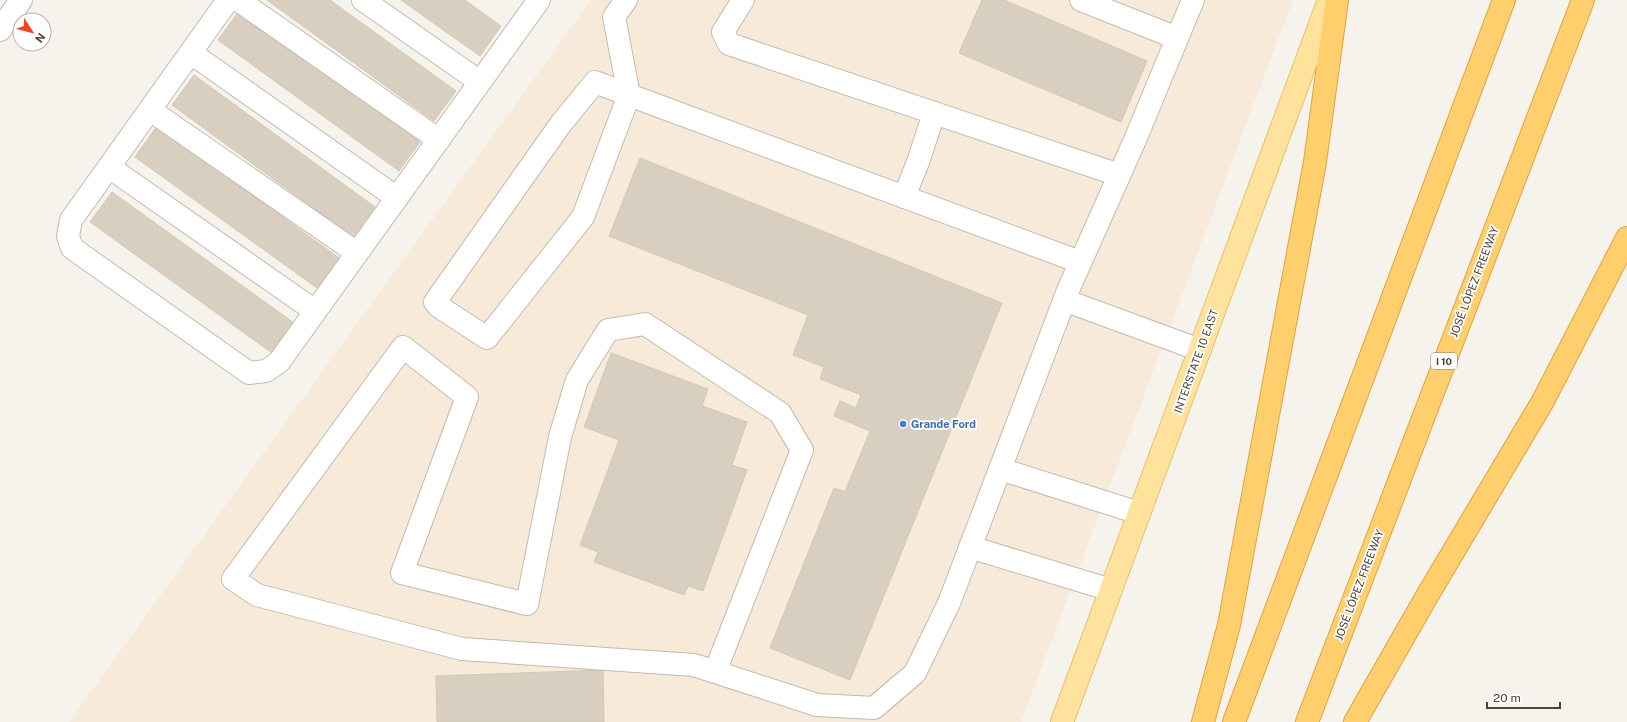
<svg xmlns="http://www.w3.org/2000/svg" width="1627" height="722" font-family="'Public Sans',sans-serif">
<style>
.commercial{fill:#f7ead8}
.building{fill:#d8cfc1;stroke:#d3c7b4}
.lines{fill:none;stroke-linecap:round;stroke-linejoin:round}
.minor-casing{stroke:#c2bbae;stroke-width:24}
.major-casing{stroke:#e6c16a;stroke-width:24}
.highway-casing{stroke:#e0a43c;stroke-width:24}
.minor{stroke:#fff;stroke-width:22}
.major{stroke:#ffe39c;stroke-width:22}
.highway{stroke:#ffcf6e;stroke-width:22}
.shop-dot{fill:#3f7fe0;stroke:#fff;stroke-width:1.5}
.labels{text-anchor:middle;stroke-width:3.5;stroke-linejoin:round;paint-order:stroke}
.shield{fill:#fff;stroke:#817c74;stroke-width:1}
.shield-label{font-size:10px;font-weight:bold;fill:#4b4439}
.street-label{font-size:11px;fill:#4b4439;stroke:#fff}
.shop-label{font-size:11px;font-weight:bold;fill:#366cbe;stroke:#fff;text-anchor:start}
</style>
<rect width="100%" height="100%" fill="#f6f3ec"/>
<!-- commercial -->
<path class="commercial" d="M591,0h702l-272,722h-952z"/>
<!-- building -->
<g class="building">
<path d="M267,0h63l126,91 -22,30z"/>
<path d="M401,0h64l36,26 -21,30z"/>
<path d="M982,0h22l143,61 -26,61 -162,-69z"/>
<path d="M239,11l181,131 -21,29 -181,-131z"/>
<path d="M194,75l181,132 -22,30 -181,-132z"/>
<path d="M157,126l182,132 -22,30 -182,-131z"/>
<path d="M640,158l362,145 -152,377 -80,-32 64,-160 11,4 25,-61 -36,-15 6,-15 16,7 5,-13 -41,-16 4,-12 -31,-12 15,-40 -199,-79z"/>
<path d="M112,192l182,131 -22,30 -182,-131z"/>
<path d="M611,353l97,36 -6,17 45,16 -15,43 15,5 -44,121 -15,-5 -4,9 -90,-33 4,-10 -18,-7 39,-105 -35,-13z"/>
<path d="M603,670l1,52h-167l-1,-46z"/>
</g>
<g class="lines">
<defs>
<g id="minor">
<path d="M228,0l-157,220 -3,16 4,12 177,125 17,-2 13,-9 260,-362"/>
<path d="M238,0l201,140"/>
<path d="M363,0l117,82"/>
<path d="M626,0l-12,17 15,78 -46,122 -96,121 -49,-32 -3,-4 125,-177 35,-43 34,13 451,167"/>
<path d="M743,0l-20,32 6,12 390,131"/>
<path d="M1081,0l96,38"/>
<path d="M0,30l21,-30"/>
<path d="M191,53l206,145"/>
<path d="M150,110l207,143"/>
<path d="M109,167l206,144"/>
<path d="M904,197l14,-35 16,-49"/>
<path d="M1064,300l136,50"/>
<path d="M1000,469l139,44"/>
<path d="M970,547l141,43"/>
<path d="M715,672l87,-222 -22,-37 -135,-89 -37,6 -31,50 -17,57 -33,167 -125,-31 65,-176 -64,-50 -170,232 24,16 205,54 232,16 123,40 57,3 41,-35 34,-70 120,-315 66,-148 58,-140"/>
</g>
<path id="major" d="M1062,722l267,-722"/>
<g id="highway">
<path d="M1203,722l26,-97 86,-463 22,-162"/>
<path d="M1234,722l270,-722"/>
<path d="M1307,722l276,-722"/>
<path d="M1355,722l72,-126 116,-195 84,-163"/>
</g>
</defs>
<!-- minor casing -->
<use href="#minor" class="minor-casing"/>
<!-- major casing -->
<use href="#major" class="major-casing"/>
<!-- highway casing -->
<use href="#highway" class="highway-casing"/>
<!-- minor -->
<use href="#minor" class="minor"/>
<!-- major -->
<use href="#major" class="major"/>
<!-- highway -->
<use href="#highway" class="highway"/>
</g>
<!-- markers -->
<circle class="shop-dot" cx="903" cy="424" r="4"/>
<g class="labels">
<!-- shield labels -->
<rect class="shield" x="1431" y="353" width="26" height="16" rx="3"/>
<g class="shield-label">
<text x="1444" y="365">I 10</text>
</g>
<!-- street labels -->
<g class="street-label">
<text transform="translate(1474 282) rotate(-69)" y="4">JOSÉ LÓPEZ FREEWAY</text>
<text transform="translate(1196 361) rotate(-70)" y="4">INTERSTATE 10 EAST</text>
<text transform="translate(1359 585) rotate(-69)" y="4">JOSÉ LÓPEZ FREEWAY</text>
</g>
<!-- shop labels -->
<g class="shop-label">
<text x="911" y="428">Grande Ford</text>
</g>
</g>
<!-- north arrow -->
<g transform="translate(32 32) rotate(126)"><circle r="19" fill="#ffffff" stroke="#b7b4b0"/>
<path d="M0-3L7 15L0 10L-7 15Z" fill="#fc3f1d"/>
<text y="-6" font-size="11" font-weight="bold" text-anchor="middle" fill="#4b4439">N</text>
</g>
<!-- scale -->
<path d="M1487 702v6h73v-6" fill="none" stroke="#4b4439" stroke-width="2"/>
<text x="1493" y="702" font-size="12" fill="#4b4439" stroke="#ffffff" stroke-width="3" paint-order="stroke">20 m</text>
</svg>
